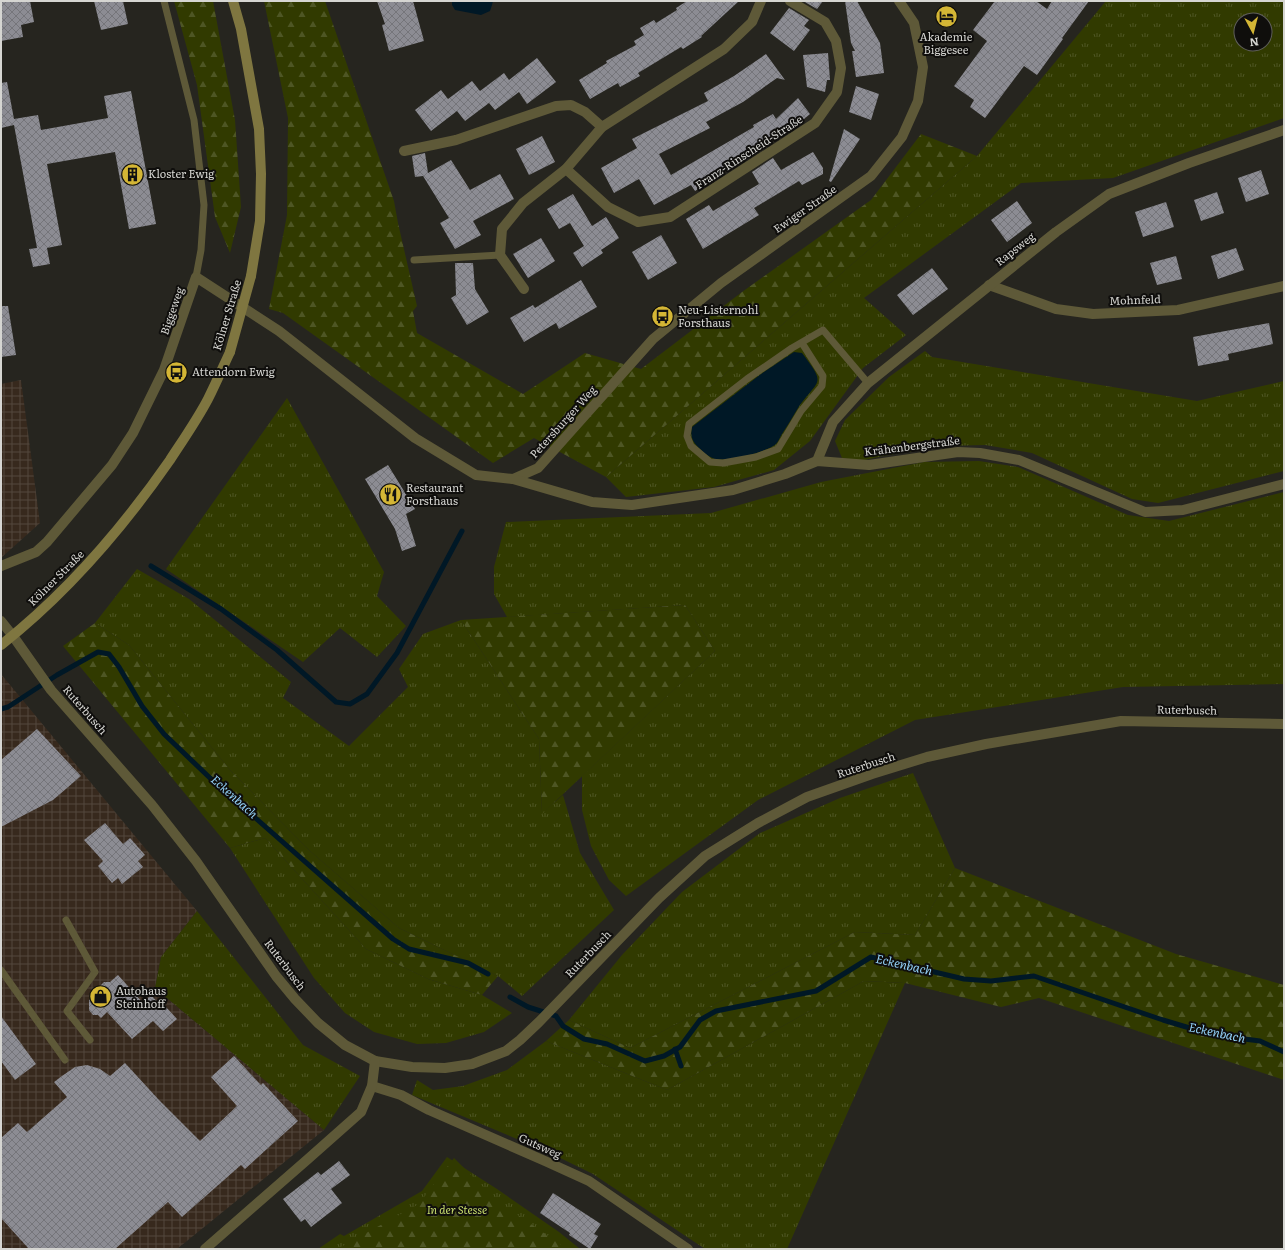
<svg xmlns="http://www.w3.org/2000/svg" width="1285" height="1250" font-family="Literata,serif">
<style>
.industrial{fill:url(#industrial-grid)}
.grass{fill:url(#grass-tufts);fill-rule:evenodd}
.forest{fill:url(#forest-firs)}
.water{fill:#001826}
.lines{fill:none;stroke-linecap:round;stroke-linejoin:round}
.stream{stroke:#001826;stroke-width:5}
.building{fill:url(#building-cross-hatch)}
.service{stroke:#5e5938;stroke-width:7}
.minor{stroke:#5e5938;stroke-width:10}
.secondary{stroke:#7f7640;stroke-width:10}
.secondary-bridge{stroke:#7f7640;stroke-width:10}
.labels{text-anchor:middle;stroke-width:4;stroke-linejoin:round;paint-order:stroke}
.poi-label{font-size:11px;fill:#d6d6d2;stroke:#0f0e0c;text-anchor:start}
.street-label{font-size:11px;fill:#d6d6d2;stroke:#0f0e0c}
.park-label{font-size:11px;font-style:italic;fill:#c8dd6e;stroke:#0f0e0c}
.water-label{font-size:12px;font-style:italic;fill:#94d2f9;stroke:#0f0e0c}
</style>
<defs>
<pattern id="industrial-grid" width="8" height="8" patternUnits="userSpaceOnUse"><rect width="8" height="8" fill="#37291d"/><path d="M0 4h8M4 0v8" fill="none" stroke="#53473d"/></pattern>
<pattern id="grass-tufts" width="24" height="20" patternUnits="userSpaceOnUse"><rect width="24" height="20" fill="#313a00"/><path d="M3 7l-1-3M5 7V3M7 7l1-3M15 17l-1-3M17 17v-4M19 17l1-3" fill="none" stroke="#4e5624"/></pattern>
<pattern id="forest-firs" width="22" height="20" patternUnits="userSpaceOnUse"><rect width="22" height="20" fill="#313a00"/><path d="M5 1l3.5 6h-7zM16 11l3.5 6h-7z" fill="#4e5624"/></pattern>
<pattern id="building-cross-hatch" width="8" height="8" patternUnits="userSpaceOnUse"><rect width="8" height="8" fill="#8c8c93"/><path d="M0 0l8 8M0 8l8-8" fill="none" stroke="#75757a"/></pattern>
</defs>
<rect width="100%" height="100%" fill="#26251f"/>
<!-- industrial -->
<g class="industrial">
<path d="M21,380l19,143 -39,35v-174z"/>
<path d="M1,674l196,237 -36,46 -6,31 169,142 -147,119h-176z"/>
</g>
<!-- grass -->
<g class="grass">
<path d="M1106,1h178v117l-171,60 -92,5 -157,115 42,37 -43,33 -53,73 -36,29 -60,17 -88,10 -20,-20 371,-321zM1241,20h24v24h-24z"/>
<path d="M925,351l7,6 265,44 87,-20v90l-126,32 -26,-4 -100,-46 -47,-8 -41,1 -61,10 -23,5 -18,-3 -7,-17 10,-21 44,-43z"/>
<path d="M287,398l97,174 -7,24 29,30 -29,31 -37,-29 -37,34 -137,-93z"/>
<path d="M979,461l39,6 110,48 41,6 115,-29v192l-161,3 -208,33 -157,80 -132,96 -17,-16 -18,-34 -9,-36v-34l133,-125 -30,-46 -178,12 -13,-23v-27l12,-45 205,-9 110,-31 103,-20z"/>
<path d="M137,569l52,30 102,83 -8,16 66,48 59,-59 -9,-18 24,-35 38,-14 78,119 3,74 21,-18 17,58 34,57 -92,86 -24,-20 -99,-48 -89,-77 -80,-81 -101,-125 -34,-22z"/>
<path d="M913,773l42,95 -40,67 -60,-3 -225,116 -61,-28 53,-65 60,-63 78,-59 80,-35z"/>
<path d="M265,838l101,111 62,30 54,16 30,18 -28,19 -38,11 -29,1 -43,-12 -29,-19 -31,-35 -84,-130z"/>
<path d="M197,911l106,134 57,31 -36,54 -169,-142 6,-31z"/>
<path d="M864,981l41,2 -118,266h-82l-112,-75 -45,-22 -136,-57 5,-15 16,10 30,-4 44,-16 39,-29 121,49z"/>
<path d="M447,1157l50,32 62,43 21,17h-262l22,-15 4,2 78,-45z"/>
</g>
<!-- forest -->
<g class="forest">
<path d="M174,1h39l22,119 6,87 -11,46 -15,-36 -18,-132z"/>
<path d="M264,1h61l69,200 4,22 19,83 -4,5 4,22 106,61 62,-41 56,16 101,-77 129,-92 50,-66 56,22 -371,321 -72,-39 -41,25 -210,-150 -14,-4 18,-94 1,-97z"/>
<path d="M685,605l30,46 -173,163 -3,-75 -78,-119z"/>
<path d="M95,623l34,22 101,125 80,81 89,77 99,48 -16,19 -54,-16 -62,-30 -101,-111 -35,10 -167,-202z"/>
<path d="M955,868l221,86 108,31v95l-245,-82 -38,9 -96,-24 -41,-2 -197,109 -121,-49 23,-21 61,28 225,-116 60,3z"/>
<path d="M454,1158l42,42 71,49h-230l82,-45z"/>
</g>
<!-- water -->
<g class="water">
<path d="M452,1h41l-1,4 -2,6 -9,4 -26,-5 -3,-5z"/>
<path d="M794,352l8,1c25,33 17,25 -4,55 -5,8 -10,17 -16,26 -2,3 -4,8 -6,10 -8,8 -50,18 -61,15 -7,-2 -13,-8 -18,-13 -5,-5 -7,-11 -5,-19l69,-53z"/>
</g>
<g class="lines">
<!-- stream -->
<g class="stream">
<path d="M151,566l70,43 56,41 59,52 14,2 17,-10 30,-41 65,-122"/>
<path d="M1,709l7,-2 49,-32 41,-23 11,2 10,13 23,39 22,28 46,44 183,161 16,10 59,14 20,11"/>
<path d="M510,997l18,10 28,9 7,10 21,13 23,5 38,17 19,-5 16,-9 20,-27 16,-9 100,-20 55,-34 93,22 27,2 43,-5 129,44 50,15 47,6 24,11"/>
<path d="M675,1049l6,17"/>
</g>
</g>
<!-- building -->
<g class="building">
<path d="M1,1h29l4,21 -13,3 2,12 -22,4z"/>
<path d="M94,1h29l5,23 -27,6z"/>
<path d="M377,1h36l11,40 -35,10 -7,-26 3,-1z"/>
<path d="M687,1h52l-38,35 1,1 -19,12 -2,-2 -43,26 2,3 -20,11 -2,-4 -28,16 -11,-19 28,-17 -1,-2 30,-16 -2,-4 10,-6 -4,-7 14,-8 2,3 21,-13 -1,-2z"/>
<path d="M803,1h20l-6,8z"/>
<path d="M845,1h12l23,42 4,30 -28,4 -4,-26h3l-4,-8z"/>
<path d="M995,1h41l11,8 5,-8h37l-27,37 1,1 -26,36 -13,-9 -39,52 -15,-11 4,-7 -20,-14 33,-45 -14,-11z"/>
<path d="M789,8l20,12 -5,6 6,4 -16,21 -24,-18z"/>
<path d="M828,53l2,27h-3l-2,12 -18,-5 -4,-32z"/>
<path d="M766,54l19,26 -8,-2 -34,24 -37,20 4,6 -51,26 12,21 83,-48 -1,-2 20,-11 3,5 22,-21 12,16 -12,10 -1,-1 -33,19 3,5 -22,14 -2,-4 -29,18 2,3 -21,13 -4,-6 -37,20 -15,-26 -25,14 -13,-25 36,-20 -5,-9 76,-38 -4,-8 30,-17z"/>
<path d="M537,58l19,24 -29,22 -8,-12 -24,18 -6,-7 -24,18 -8,-10 -26,20 -16,-21 26,-20 7,9 24,-18 8,10 24,-18 5,7z"/>
<path d="M7,82l7,37 24,-4 3,15 67,-12 -4,-22 27,-5 25,133 -27,5 -14,-77 -68,12 15,81 -15,3 3,16 -17,3 -4,-18 8,-1 -23,-123 -13,3v-45z"/>
<path d="M856,86l23,8 -8,26 -22,-8z"/>
<path d="M844,129l16,10 -29,43 -2,-1z"/>
<path d="M542,136l13,26 -26,13 -13,-26z"/>
<path d="M813,152l10,16v6l-21,11 -3,-4 -45,27 5,7 -56,34 -17,-30 23,-14 4,6 46,-27 -7,-12 21,-14 8,12z"/>
<path d="M425,153l3,20 23,-13 19,30 30,-16 14,25 -41,22 8,14 -26,14 -15,-26 9,-5 -26,-42 -8,1 -3,-21z"/>
<path d="M1261,170l8,24 -23,8 -8,-24z"/>
<path d="M1217,192l7,21 -23,8 -7,-21z"/>
<path d="M573,194l19,32 14,-9 13,21 -18,12 2,3 -21,14 -9,-14 11,-7 -14,-23 -11,6 -12,-20z"/>
<path d="M1017,201l15,22 -25,19 -16,-22z"/>
<path d="M1166,202l8,25 -31,10 -8,-25z"/>
<path d="M661,235l16,28 -29,17 -16,-28z"/>
<path d="M541,238l14,23 -27,17 -15,-24z"/>
<path d="M1236,248l8,22 -26,9 -7,-23z"/>
<path d="M1176,256l6,23 -25,6 -7,-22z"/>
<path d="M455,263h18l2,26 14,23 -22,13 -16,-27 5,-3z"/>
<path d="M932,268l16,21 -35,26 -16,-20z"/>
<path d="M581,280l16,27 -38,22 -3,-6 -32,19 -14,-24 23,-13 2,3z"/>
<path d="M1,306h7l8,49 -15,2z"/>
<path d="M1269,323l4,21 -45,10 1,6 -31,6 -5,-29z"/>
<path d="M388,465l27,44 -9,5 10,32 -14,5 -7,-22 -30,-50z"/>
<path d="M37,729l44,47 -28,24 -52,27v-67z"/>
<path d="M105,823l18,21 7,-6 15,17 -7,6 5,6 -21,17 -4,-6 -6,5 -14,-17 5,-5 -19,-21z"/>
<path d="M118,975l25,28 8,-8 13,14 2,-2 11,12 -14,12 -10,-10 -21,18 -25,-27 -6,6 -3,-3h-5l-4,-5v-10l11,-9v-5l4,-4h6z"/>
<path d="M1,1016l35,48 -21,16 -14,-19z"/>
<path d="M234,1056l27,29 2,-2 35,38 -53,48 -4,-4 -59,52 -14,-15 -53,47h-86l-28,-31v-80l17,-15 9,9 40,-35 -13,-15 8,-6 13,-9 12,-2 13,4 10,7 15,-13 34,37 41,41 37,-35 -26,-29z"/>
<path d="M339,1161l11,14 -19,14 11,14 -31,24 -6,-8 -4,3 -18,-23 35,-27 3,3z"/>
<path d="M553,1193l48,31 -7,10 4,2 -8,13 -21,-14 1,-2 -30,-20z"/>
</g>
<g class="lines">
<!-- service -->
<g class="service">
<path d="M164,1l30,119 10,85 -3,45 -5,27"/>
<path d="M414,260l86,-5"/>
<path d="M802,343l21,33 -1,10 -21,25 -23,38 -22,8 -33,6 -13,-1 -19,-16 -4,-10 2,-12 58,-45 45,-31 31,-18 45,53"/>
<path d="M66,920l29,52 -28,39 23,29"/>
<path d="M1,970l64,90"/>
</g>
<!-- minor -->
<g class="minor">
<path d="M404,151l52,-11 100,-34 15,-1 14,7 17,15"/>
<path d="M566,169l42,38 30,15 32,-5 145,-94 22,-31 4,-24 -5,-27 -11,-19 -35,-21"/>
<path d="M989,285l67,24 37,5 85,-4 106,-24"/>
<path d="M524,289l-24,-34 2,-26 21,-26 43,-34 36,-42 122,-78 28,-27 9,-21"/>
<path d="M817,461l16,-39 35,-39 188,-151 53,-38 80,-31 95,-33"/>
<path d="M513,479l25,-11 115,-129 68,-56 150,-107 31,-39 16,-36 5,-34 -9,-44 -15,-22"/>
<path d="M1,566l35,-14 11,-10 65,-77 21,-32 31,-63 32,-93 83,54 136,107 61,37 37,4 79,23 40,3 101,-15 52,-16 32,-13 52,4 89,-13 22,1 39,7 126,52 38,-2 101,-26"/>
<path d="M1,621l12,15 38,54 101,115 44,56 80,115 19,23 23,24 27,22 30,16 37,6 33,1 27,-4 34,-13 14,-11 19,-18 120,-124 46,-42 53,-33 49,-26 65,-23 55,-17 59,-13 135,-23 163,3"/>
<path d="M372,1086l29,9 28,15 116,51 44,20 99,68"/>
<path d="M205,1249l103,-90 53,-47 11,-26 3,-25"/>
</g>
<!-- secondary -->
<g class="secondary">
<path d="M233,1l8,28 18,100 2,45 -1,47 -9,55"/>
<path d="M1,645c66,-52 121,-116 169,-185 13,-20 27,-40 38,-61 8,-16 15,-32 22,-47"/>
</g>
<!-- secondary-bridge -->
<path class="secondary-bridge" d="M230,352l21,-76"/>
</g>
<!-- icons -->
<defs>
<symbol id="hotel-disc" viewBox="-11 -11 22 22"><circle r="9.5" fill="#d4b635" stroke="#0f0e0c"/><path d="M-6-4.5h1.5V1H6V5H4.5V3h-9V5H-6ZM-4 0a1.8 1.8 0 1 1 3.6 0ZM.5 0V-2.5h3Q6-2.5 6 0Z" fill="#111"/></symbol>
<symbol id="building-disc" viewBox="-11 -11 22 22"><circle r="9.5" fill="#d4b635" stroke="#0f0e0c"/><path d="M-4-6H4V6H1V3H-1V6H-4ZM-2.5-4.3h1.7v1.8h-1.7ZM.8-4.3h1.7v1.8H.8ZM-2.5-1h1.7V.8h-1.7ZM.8-1h1.7V.8H.8Z" fill="#111"/></symbol>
<symbol id="bus-disc" viewBox="-11 -11 22 22"><circle r="9.5" fill="#d4b635" stroke="#0f0e0c"/><path d="M-5-6H5V4H4V6H2V4H-2V6H-4V4H-5ZM-3.5-4V0h7V-4ZM-3.5 1.2v1.5H-2V1.2ZM2 1.2v1.5H3.5V1.2Z" fill="#111"/></symbol>
<symbol id="restaurant-disc" viewBox="-11 -11 22 22"><circle r="9.5" fill="#d4b635" stroke="#0f0e0c"/><path d="M-5-6h1v4h1v-4h1v4h1v-4h1v5L-1.5 .5V6h-2V.5L-5-1ZM5-6V6H3V1.5H1.5Q1.5-4 5-6Z" fill="#111"/></symbol>
<symbol id="shop-disc" viewBox="-11 -11 22 22"><circle r="9.5" fill="#d4b635" stroke="#0f0e0c"/><path d="M-5-2.5h2.3a2.7 3.5 0 0 1 5.4 0H5L5.5 6h-11ZM-1.5-2.5h3a1.5 2.3 0 0 0-3 0Z" fill="#111"/></symbol>
</defs>
<g fill-rule="evenodd">
<use href="#hotel-disc" x="934" y="4" width="25" height="25"/>
<use href="#building-disc" x="120" y="162" width="25" height="25"/>
<use href="#bus-disc" x="650" y="304" width="25" height="25"/>
<use href="#bus-disc" x="164" y="360" width="25" height="25"/>
<use href="#restaurant-disc" x="378" y="482" width="25" height="25"/>
<use href="#shop-disc" x="88" y="984" width="25" height="25"/>
</g>
<g class="labels">
<!-- poi labels -->
<g class="poi-label">
<text x="946" y="41" text-anchor="middle">Akademie<tspan x="946" dy="13">Biggesee</tspan></text>
<text x="148" y="178">Kloster Ewig</text>
<text x="678" y="314">Neu-Listernohl<tspan x="678" dy="13">Forsthaus</tspan></text>
<text x="192" y="376">Attendorn Ewig</text>
<text x="406" y="492">Restaurant<tspan x="406" dy="13">Forsthaus</tspan></text>
<text x="116" y="995">Autohaus<tspan x="116" dy="13">Steinhoff</tspan></text>
</g>
<!-- street labels -->
<g class="street-label">
<text transform="translate(749 152) rotate(-33)" y="4">Franz-Rinscheid-Straße</text>
<text transform="translate(805 209) rotate(-35)" y="4">Ewiger Straße</text>
<text transform="translate(1015 249) rotate(-38)" y="4">Rapsweg</text>
<text transform="translate(1135 300) rotate(-2)" y="4">Mohnfeld</text>
<text transform="translate(172 311) rotate(-71)" y="4">Biggeweg</text>
<text transform="translate(227 315) rotate(-73)" y="4">Kölner Straße</text>
<text transform="translate(563 422) rotate(-48)" y="4">Petersburger Weg</text>
<text transform="translate(912 446) rotate(-7)" y="4">Krähenbergstraße</text>
<text transform="translate(56 578) rotate(-45)" y="4">Kölner Straße</text>
<text transform="translate(85 710) rotate(49)" y="4">Ruterbusch</text>
<text transform="translate(1187 710) rotate(1)" y="4">Ruterbusch</text>
<text transform="translate(866 765) rotate(-18)" y="4">Ruterbusch</text>
<text transform="translate(588 954) rotate(-46)" y="4">Ruterbusch</text>
<text transform="translate(285 965) rotate(53)" y="4">Ruterbusch</text>
<text transform="translate(540 1146) rotate(24)" y="4">Gutsweg</text>
</g>
<!-- park labels -->
<g class="park-label">
<text x="457" y="1214">In der Stesse</text>
</g>
<!-- water labels -->
<g class="water-label">
<text transform="translate(234 797) rotate(42)" y="4">Eckenbach</text>
<text transform="translate(904 965) rotate(13)" y="4">Eckenbach</text>
<text transform="translate(1217 1033) rotate(12)" y="4">Eckenbach</text>
</g>
</g>
<!-- border -->
<rect width="1285" height="1250" fill="none" stroke="#d6d6d2" stroke-width="4"/>
<!-- north arrow -->
<g transform="translate(1253 32) rotate(173)"><circle r="19" fill="#0f0e0c" stroke="#5f5e5b"/>
<path d="M0-3L7 15L0 10L-7 15Z" fill="#d4b635"/>
<text y="-6" font-size="11" font-weight="bold" text-anchor="middle" fill="#d6d6d2">N</text>
</g>
</svg>
